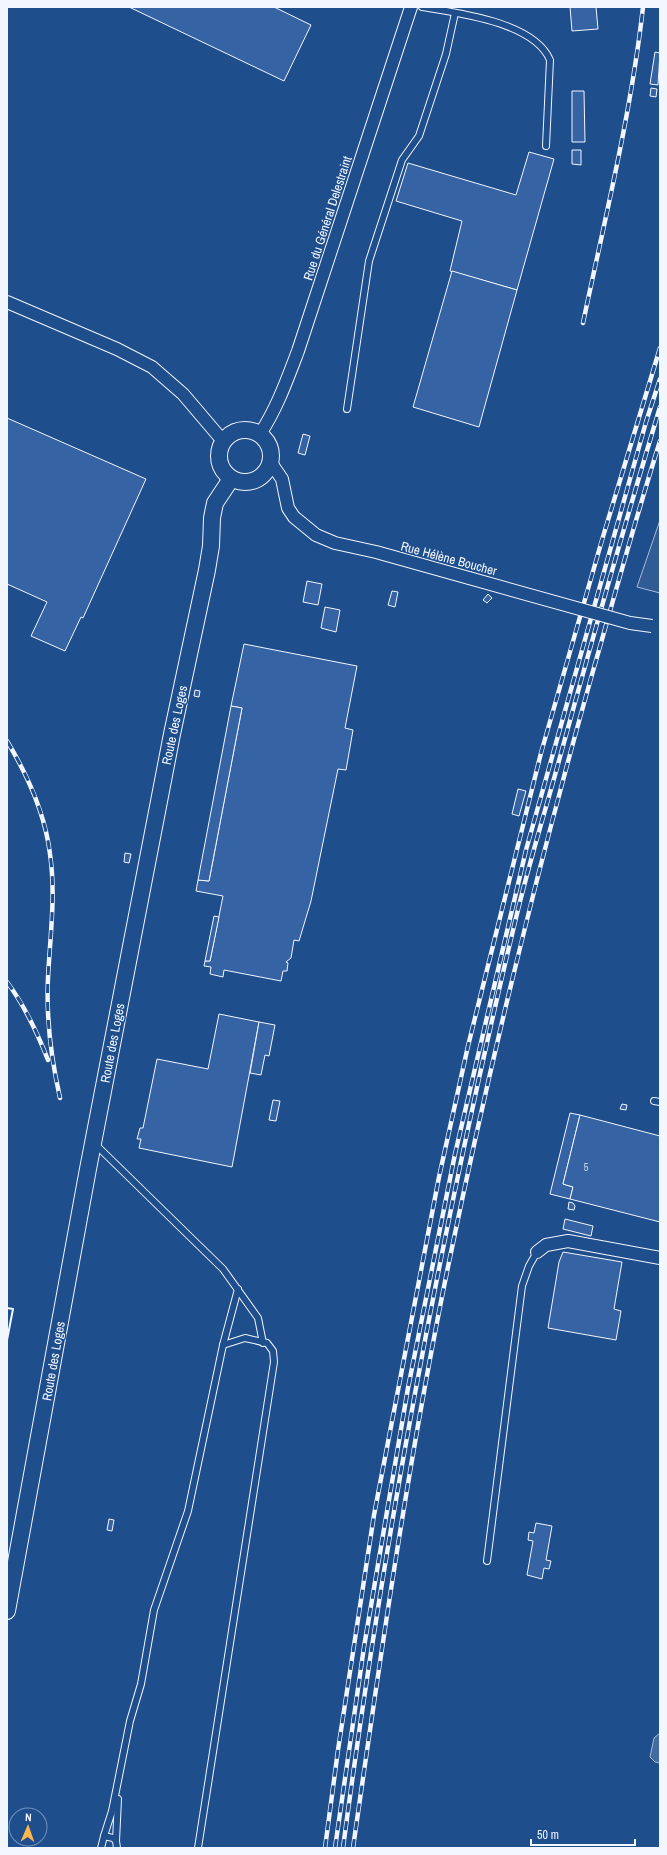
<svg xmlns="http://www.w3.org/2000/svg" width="667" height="1855" font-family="'Archivo Narrow',sans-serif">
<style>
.green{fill:#305b95;stroke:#a8bbd7}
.water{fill:#446ba0;stroke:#a8bbd7}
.building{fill:#3563a3;stroke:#f2f6ff}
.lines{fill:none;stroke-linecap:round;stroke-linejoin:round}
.service-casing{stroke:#f2f6ff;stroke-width:8}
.minor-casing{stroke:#f2f6ff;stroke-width:14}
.tertiary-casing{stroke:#f2f6ff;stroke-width:18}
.service{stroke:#1f4e8c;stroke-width:6}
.minor{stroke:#1f4e8c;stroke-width:12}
.tertiary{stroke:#1f4e8c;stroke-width:16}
.rail-casing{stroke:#f2f6ff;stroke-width:4.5}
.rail{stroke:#1f4e8c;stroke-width:3;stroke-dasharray:9;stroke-linecap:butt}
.minor-bridge-casing{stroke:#f2f6ff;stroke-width:14;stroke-linecap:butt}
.minor-bridge{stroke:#1f4e8c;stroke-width:12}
.wall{stroke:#f2f6ff;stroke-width:2}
.labels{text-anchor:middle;stroke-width:3;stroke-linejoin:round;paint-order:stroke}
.number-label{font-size:11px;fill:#c3d1e8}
.street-label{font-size:13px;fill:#f2f6ff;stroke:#1f4e8c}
</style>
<rect width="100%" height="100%" fill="#1f4e8c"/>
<!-- green -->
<path class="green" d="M660,520v73l-23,-6z"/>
<!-- water -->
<path class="water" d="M660,1733v30l-5,-1 -5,-5 4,-19z"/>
<!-- building -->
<g class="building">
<path d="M129,7h145l37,18 -27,56z"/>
<path d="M570,7h26l2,22 -26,2z"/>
<path d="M655,52l5,1 -2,32 -8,-1z"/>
<path d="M651,88l6,1 -1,8 -6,-1z"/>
<path d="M572,91h12l1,51h-13z"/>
<path d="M572,150h9v15l-9,-1z"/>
<path d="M529,152l25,7 -37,131 -67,-19 12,-50 -66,-20 12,-38 108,32z"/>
<path d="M452,271l65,19 -38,137 -66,-20z"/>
<path d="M7,418l139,61 -63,139 -2,-1 -16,34 -34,-15 16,-34 -40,-18z"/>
<path d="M303,434l7,2 -5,19 -7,-2z"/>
<path d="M307,581l15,3 -4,21 -15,-3z"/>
<path d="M392,591l6,1 -3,15 -7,-2z"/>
<path d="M488,594l4,4 -5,5 -4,-3z"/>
<path d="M325,607l15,3 -4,22 -15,-4z"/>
<path d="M244,644l113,22 -12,62 8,2 -7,40 -8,-1 -27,132 -12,40 -5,-1 -3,18 -5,4 2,1 -1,8h-4l-2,10 -57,-11 -1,7 -13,-3 1,-7 -7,-1 1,-5h5l13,-65 -27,-5 2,-11 11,1 18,-95 15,-78 -11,-2z"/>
<path d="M195,690l5,1 -1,6 -5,-1z"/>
<path d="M231,706l11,2 -33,173 -11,-1z"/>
<path d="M518,789l8,2 -7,25 -7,-2z"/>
<path d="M125,853l6,1 -2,9 -5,-1z"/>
<path d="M214,916l5,1 -9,44h-5z"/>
<path d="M219,1014l40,8 -27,145 -93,-19 2,-9h-4l3,-11h3l14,-69 51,10z"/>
<path d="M259,1022l16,3 -6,31 -4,-1 -4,20 -11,-2z"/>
<path d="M273,1100l7,1 -4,20 -7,-1z"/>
<path d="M622,1104l5,1 -1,5 -6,-1z"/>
<path d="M570,1113l10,2 -17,69 10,3 -3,12 -20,-5z"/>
<path d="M580,1115l80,21v86l-90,-23 3,-12 -10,-3z"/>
<path d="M569,1202l4,1 2,3 -1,4 -6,-1z"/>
<path d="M565,1219l28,7 -2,10 -28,-7z"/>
<path d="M563,1252l59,10 -8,47 7,2 -5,29 -68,-12 11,-66z"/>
<path d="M109,1519l5,1 -2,11 -5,-1z"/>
<path d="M536,1523l16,3 -6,34 5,1 -2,8 -5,-1 -2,11 -15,-4 6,-34 -5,-1 1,-8 5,1z"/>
</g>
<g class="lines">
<defs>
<g id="service">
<path d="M422,7c36,6 112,15 128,53l-4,86"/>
<path d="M347,409l22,-148 33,-101 17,-24 27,-82 9,-41"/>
<path d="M654,1101l6,1"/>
<path d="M94,1143l129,126 35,49 5,25"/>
<path d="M487,1561l35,-275 7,-20 8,-14"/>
<path d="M104,1836l8,-25 18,-90 11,-37 13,-74 34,-99 35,-166 15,-56"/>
<path d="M116,1841l2,-42"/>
<path d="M101,1848l3,-12 9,2 3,3 1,7"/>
<path d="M198,1848l76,-486 -1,-11 -6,-8 -22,-5 -22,7"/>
</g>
<g id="minor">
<path d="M7,302l110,47 35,18 31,27 40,47"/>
<path d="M260,434c17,-26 27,-54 38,-83l113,-344"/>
<path d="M271,463l11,16 6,29 6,9 22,18 19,8 41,9 93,26"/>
<path d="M537,1252l9,-7 22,-4 92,17"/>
</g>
<g id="tertiary">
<circle cx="245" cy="456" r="26"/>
<path d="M7,1611l81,-442 84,-435 35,-164 4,-24 1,-28 3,-15 16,-24"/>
</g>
</defs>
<!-- service casing -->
<use href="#service" class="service-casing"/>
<!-- minor casing -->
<use href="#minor" class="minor-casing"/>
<!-- tertiary casing -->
<use href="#tertiary" class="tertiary-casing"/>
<!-- service -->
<use href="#service" class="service"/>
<!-- minor -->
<use href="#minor" class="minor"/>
<!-- tertiary -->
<use href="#tertiary" class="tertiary"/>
<defs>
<g id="rail">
<path d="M583,323c22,-105 48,-209 60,-316"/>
<path d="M7,741c21,35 38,72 43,113 6,41 0,83 -2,124 -2,41 3,80 12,120"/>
<path d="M7,982c18,24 30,50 41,78"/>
<path d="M325,1848l13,-98 36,-235 65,-338 29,-131 73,-293 61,-213 58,-192"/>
<path d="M335,1848l29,-201 44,-259 47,-234 71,-304 120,-428 14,-43"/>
<path d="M343,1848c41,-311 99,-621 172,-926 13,-56 30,-110 45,-165 32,-117 65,-234 100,-350"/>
<path d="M353,1848c28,-196 56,-392 96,-586 41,-199 89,-396 144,-591 22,-77 43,-154 67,-230"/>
</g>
</defs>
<!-- rail casing -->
<use href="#rail" class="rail-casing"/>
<!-- rail -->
<use href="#rail" class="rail"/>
<defs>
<path id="minor-bridge" d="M469,578l161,45 22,3"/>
</defs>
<!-- minor-bridge casing -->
<use href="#minor-bridge" class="minor-bridge-casing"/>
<!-- minor-bridge -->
<use href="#minor-bridge" class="minor-bridge"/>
<!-- wall -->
<path class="wall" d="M7,1308l6,1 -6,31"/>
</g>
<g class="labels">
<!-- number labels -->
<g class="number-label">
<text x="586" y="1171">5</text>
</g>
<!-- street labels -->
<g class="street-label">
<text transform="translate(327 218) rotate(-72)" y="5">Rue du Général Delestraint</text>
<text transform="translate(449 558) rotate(15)" y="5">Rue Hélène Boucher</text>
<text transform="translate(174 725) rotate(-78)" y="5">Route des Loges</text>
<text transform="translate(112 1043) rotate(-79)" y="5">Route des Loges</text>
<text transform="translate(53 1361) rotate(-80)" y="5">Route des Loges</text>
</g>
</g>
<!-- border -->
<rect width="667" height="1855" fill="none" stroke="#f2f6ff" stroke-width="16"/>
<!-- north arrow -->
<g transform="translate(28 1827) rotate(2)"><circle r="19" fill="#1f4e8c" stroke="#7391ba"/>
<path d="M0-3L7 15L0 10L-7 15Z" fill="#ffb74d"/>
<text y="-6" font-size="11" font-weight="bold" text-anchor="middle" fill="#f2f6ff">N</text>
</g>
<!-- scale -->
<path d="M531 1839v6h104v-6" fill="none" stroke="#f2f6ff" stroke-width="2"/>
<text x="537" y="1839" font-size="12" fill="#f2f6ff" stroke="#1f4e8c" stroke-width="3" paint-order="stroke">50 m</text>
</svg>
